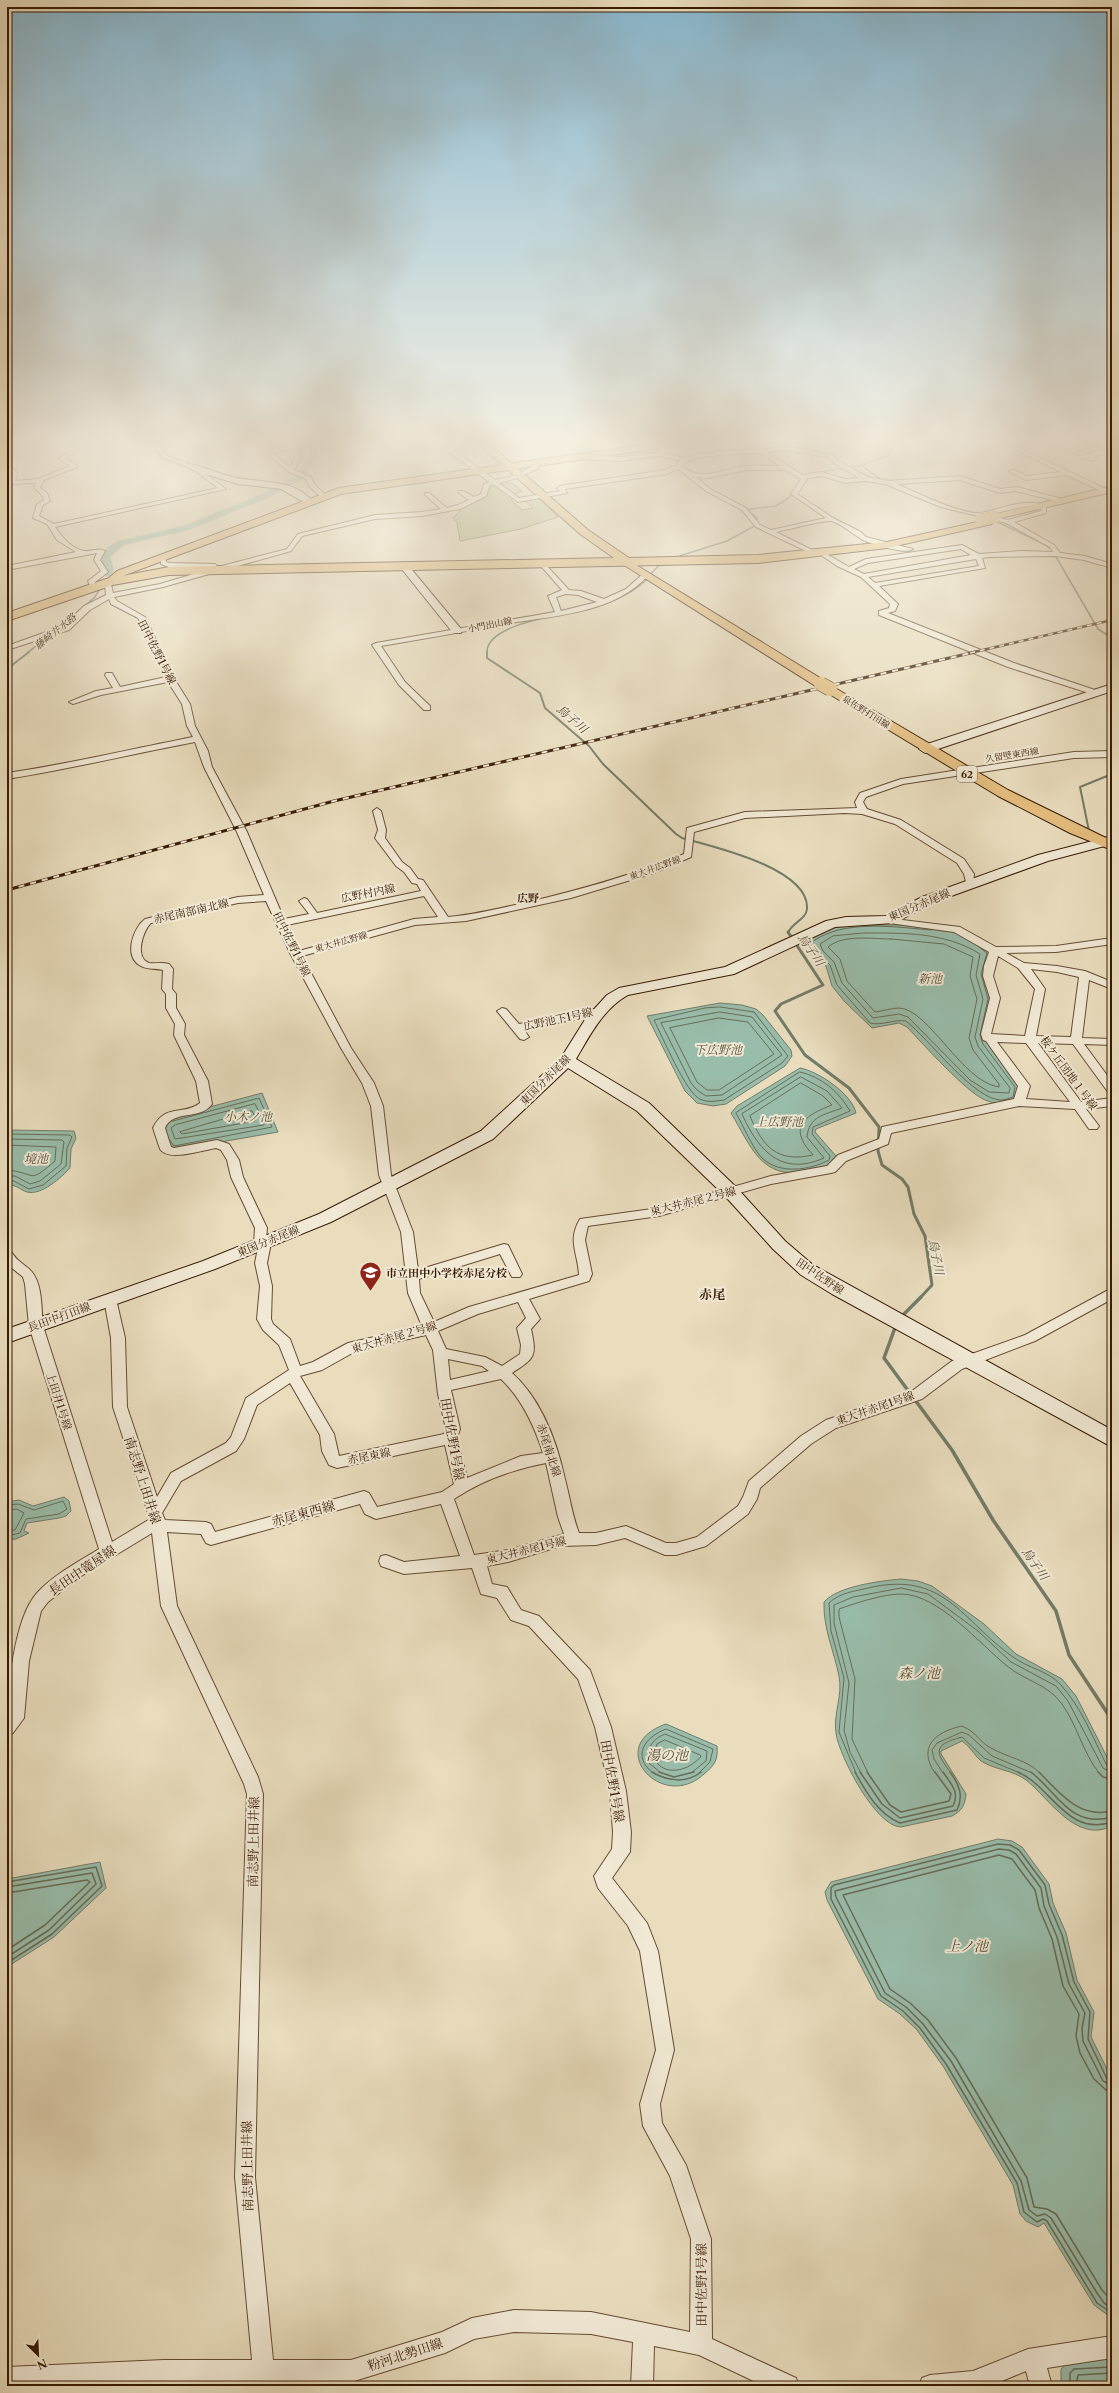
<svg xmlns="http://www.w3.org/2000/svg" width="1119" height="2393" font-family="'Libre Caslon Text','Noto Serif JP',serif">
<style>
.green{fill:#bbbf8e;stroke:#7a6d48}
.water{fill:#99bdab;stroke:#737c68}
.lines{fill:none;stroke-linecap:round;stroke-linejoin:round}
.shore-far1{stroke:#696c57;stroke-width:1}
.shore{stroke:#696c57;stroke-width:1.5}
.stream-far3{stroke:#737c68;stroke-width:1.5}
.stream-far2{stroke:#737c68;stroke-width:2}
.stream-far1{stroke:#737c68;stroke-width:3}
.stream{stroke:#737c68;stroke-width:3.5}
.river{fill:#99bdab;fill-rule:evenodd}
.street-casing{stroke:#654c32;stroke-width:2}
.secondary-casing{stroke:#391b03;stroke-width:2}
.primary-casing{stroke:#391b03;stroke-width:2}
.highway-casing{stroke:#391b03;stroke-width:2}
.street{fill:#f1e9d5;fill-rule:evenodd}
.secondary{fill:#f1e9d5;fill-rule:evenodd}
.primary{fill:#e4be7f;fill-rule:evenodd}
.highway{fill:#e4be7f;fill-rule:evenodd}
.rail-far1-casing{stroke:#391b03;stroke-width:2.5}
.rail-casing{stroke:#391b03;stroke-width:3}
.rail-far1{stroke:#f1e9d5;stroke-width:1.5;stroke-dasharray:5;stroke-linecap:butt}
.rail{stroke:#f1e9d5;stroke-width:2;stroke-dasharray:6;stroke-linecap:butt}
.primary-bridge-casing{stroke:#391b03;stroke-width:15;stroke-linecap:butt}
.highway-bridge-casing{stroke:#391b03;stroke-width:12;stroke-linecap:butt}
.primary-bridge{stroke:#e4be7f;stroke-width:14}
.highway-bridge{stroke:#e4be7f;stroke-width:12}
.labels{text-anchor:middle;stroke-width:4;stroke-linejoin:round;paint-order:stroke}
.far-street-label{font-size:9px;fill:#391b03;stroke:#f1e9d5}
.far-water-label{font-size:10px;font-style:italic;fill:#564c35;stroke:#f1e9d5}
.shield{fill:#f1e9d5;stroke:#705942;stroke-width:1}
.shield-label{font-size:10px;font-weight:bold;fill:#391b03}
.street-label{font-size:11px;fill:#391b03;stroke:#f1e9d5}
.far-quarter-label{font-size:11px;font-weight:bold;fill:#391b03;stroke:#f1e9d5}
.poi-label{font-size:11px;font-weight:bold;fill:#391b03;stroke:#f1e9d5;text-anchor:start}
.water-label{font-size:12px;font-style:italic;fill:#564c35;stroke:#f1e9d5}
.quarter-label{font-size:13px;font-weight:bold;fill:#391b03;stroke:#f1e9d5}
.near-street-label{font-size:13px;fill:#391b03;stroke:#f1e9d5}
.near-water-label{font-size:14px;font-style:italic;fill:#564c35;stroke:#f1e9d5}
</style>
<rect width="100%" height="100%" fill="#e9ddbe"/>
<filter id="stains"><feTurbulence type="fractalNoise" baseFrequency=".005" numOctaves="4"/><feColorMatrix values="0 0 0 0 .2 0 0 0 0 .09 0 0 0 0 .02 0 0 0 .5 -.17"/></filter>
<radialGradient id="worn" r=".72"><stop offset=".6" stop-color="#630" stop-opacity="0"/><stop offset="1" stop-color="#630" stop-opacity=".3"/></radialGradient>
<!-- green -->
<path class="green" d="M499,482l13,1 10,8 -7,3 -4,6 11,10 11,-2 -8,-8 15,-2 18,19 -37,12 -61,12 -3,-18 -4,-5 10,-10 24,-12 4,-12z"/>
<!-- water -->
<g class="water">
<path d="M852,925h58l49,7 32,19 1,47 -8,37 2,6 33,44 -4,16c-8,3 -21,3 -30,-1 -19,-8 -62,-56 -78,-73l-8,-4 -27,5 -28,-27 -12,-15 -6,-20 -11,-10 -10,-16 22,-11z"/>
<path d="M720,1003l22,2 14,4 7,6 28,35 1,6 -7,10 -59,38 -13,2 -16,-3 -12,-12 -38,-75z"/>
<path d="M800,1068c18,3 52,26 56,45l-40,16 -1,3 21,24c-7,12 -15,12 -28,15 -47,10 -57,-25 -77,-58l6,-7z"/>
<path d="M262,1093l16,39 -103,18 -6,-2 -5,-26 8,-5z"/>
<path d="M7,1130l67,1 2,7 -5,11 -1,19c-8,9 -29,28 -43,24 -7,-2 -12,-9 -20,-6z"/>
<path d="M64,1497l5,4 2,10 -5,5 -7,2 -32,5 -3,8 5,2 -13,6 -9,1v-38l12,-2 14,6z"/>
<path d="M901,1579l17,2 14,5 52,38 32,30 46,25 14,17 36,71v59c-36,18 -63,-28 -86,-46 -13,-10 -31,-10 -45,-19 -7,-6 -11,-15 -19,-20l-21,10v3l25,40c-1,11 -4,17 -14,22l-51,11c-25,0 -62,-71 -65,-94 -3,-19 7,-37 3,-57 -5,-25 -16,-48 -15,-74 14,-16 56,-21 77,-23z"/>
<path d="M666,1724l51,22c1,14 -2,19 -13,28 -42,39 -102,-28 -38,-50z"/>
<path d="M998,1839l14,2 10,6 27,37 4,19 13,30 11,47 17,32 -3,25 21,42v239l-18,-13 -50,-82 -6,4 -12,-6 -6,-7 -7,-29 -70,-119 -26,-36 -17,-16 -22,-15 -51,-99 -2,-8 6,-10z"/>
<path d="M100,1862l6,26 -52,49 -47,30v-88z"/>
<path d="M1112,2358v28h-51v-17l10,-9z"/>
</g>
<g class="lines">
<!-- shore-far1 -->
<g class="shore-far1">
<path d="M931,930c-36,-3 -88,-11 -119,12l7,12 11,11 7,20 33,38c12,3 24,-4 36,-2 22,17 68,79 95,79 4,0 8,-2 12,-3l2,-10 -32,-43 -3,-9 8,-36 -7,-25 6,-21 -8,-6"/>
<path d="M864,933c40,0 81,-1 116,21l-4,21 7,24 -8,38 3,9 32,42 -1,5 -20,-1 -19,-12 -62,-63 -9,-3 -26,4 -31,-35 -8,-21 -11,-11 -3,-7 13,-8z"/>
<path d="M891,939l53,5 29,13 -3,19 7,23 -8,39 4,12 26,34v3c-37,-5 -70,-78 -100,-79 -7,0 -16,3 -24,4l-28,-31 -7,-22 -12,-12c16,-13 44,-8 63,-8z"/>
<path d="M720,1007l34,5 34,44 -6,7 -58,37c-8,1 -16,3 -24,-1 -14,-6 -38,-63 -46,-79l51,-12z"/>
<path d="M720,1012l32,5 30,38 -60,40 -16,1 -9,-6 -6,-7 -30,-60z"/>
<path d="M719,1018l29,4 26,32 -55,36h-12l-10,-8 -27,-54z"/>
<path d="M800,1072c22,5 39,20 50,39l-37,16 -1,7 18,22 -1,4c-19,10 -49,15 -67,-2 -9,-9 -19,-33 -26,-45z"/>
<path d="M801,1077l26,14 15,17c-18,7 -33,8 -35,29l17,21c-43,19 -66,-8 -82,-44z"/>
<path d="M801,1083l22,13 9,9c-13,5 -39,15 -30,34 2,6 7,11 11,16 -36,8 -50,-8 -63,-39z"/>
<path d="M255,1104l10,19 -1,2 -89,14 -4,-11 4,-3z"/>
<path d="M252,1111l4,7 -1,3 -73,13 -2,-2z"/>
<path d="M7,1134l63,1 2,2 -5,11 -1,18 -23,19 -14,4 -15,-8h-7"/>
<path d="M7,1139l55,1 2,2 -3,22 -21,17 -10,3 -15,-8h-8"/>
<path d="M169,1139l5,7 98,-19 -13,-29 -86,23"/>
<path d="M7,1145l49,2 -1,14c-28,24 -17,12 -48,9"/>
<path d="M7,1505l11,-1 16,6 29,-9 4,8 -8,5 -33,5 -6,14 -13,3"/>
<path d="M7,1510l10,-1 7,4 -9,17 -8,1"/>
<path d="M665,1740l35,15 1,2c-6,5 -11,10 -19,12 -18,5 -34,-6 -25,-25z"/>
<path d="M653,1773c-22,-17 -8,-36 13,-44l47,20 -3,13 -11,11"/>
<path d="M661,1773l-12,-10c-2,-15 2,-23 16,-29l42,17 -1,10 -15,12"/>
<path d="M856,1773l-17,-41 5,-54 -13,-47 -2,-28c10,-10 26,-12 39,-15 76,-18 93,32 145,69 15,11 35,14 47,27 22,24 33,54 47,82l5,2"/>
<path d="M861,1773l-11,-21 -6,-22 5,-47 -15,-60v-18l19,-8 48,-9 27,6 50,37 33,31 45,24 12,15 35,67 9,5"/>
<path d="M868,1773l-16,-34 3,-60 -16,-62v-8c17,-6 44,-15 62,-15 37,0 79,50 106,72 18,15 41,18 55,38 15,21 21,49 37,69"/>
<path d="M935,1773c-18,-26 0,-41 27,-47 16,7 17,16 29,22 17,10 35,11 49,25"/>
<path d="M943,1773l-9,-14 -2,-9 5,-7 25,-11 7,3 23,21 40,17"/>
<path d="M951,1773c-16,-21 -19,-28 11,-36l22,21 36,15"/>
</g>
<!-- shore -->
<g class="shore">
<path d="M652,1772c15,9 34,12 49,0"/>
<path d="M659,1772l15,5 20,-5"/>
<path d="M855,1772c11,20 23,42 45,51l57,-13c7,-14 2,-26 -7,-38"/>
<path d="M860,1772l22,32 18,14 53,-12c7,-14 -2,-22 -10,-34"/>
<path d="M867,1772l23,33 11,7 48,-11 2,-7 -16,-22"/>
<path d="M1018,1772c34,15 49,65 94,50"/>
<path d="M1031,1772c27,21 40,57 81,45"/>
<path d="M1039,1772c21,21 40,47 73,39"/>
<path d="M1098,1772l5,5 9,2"/>
<path d="M1111,1772l1,1"/>
<path d="M7,1882l89,-15 6,19 -50,48 -45,29"/>
<path d="M7,1887l85,-14 4,11 -47,46 -42,27"/>
<path d="M7,1893l80,-13 3,2 -45,43 -38,25"/>
<path d="M1112,2080l-5,-1 -19,-40 2,-27 -16,-30 -12,-47 -13,-31 -4,-19 -26,-35 -9,-5 -12,-1 -164,41 -3,3v11l50,97 22,15 17,17 26,36 71,119 7,29 13,10 6,-3 4,2 50,82 15,10"/>
<path d="M1112,2085l-9,-4 -20,-40 -1,-13 3,-15 -16,-29 -12,-47 -13,-31 -3,-18 -25,-34 -7,-4 -10,-1 -164,42 1,6 49,96 21,14 17,17 28,37 70,120 8,29 8,6 8,-2 6,4 46,75 7,10 8,5"/>
<path d="M1112,2092l-6,-2 -12,-11 -14,-26 -4,-17 3,-22 -16,-28 -11,-47 -13,-31 -4,-18 -23,-31 -13,-4 -156,40 47,94 20,14 18,17 28,38 71,120 7,29 13,2 9,5 46,76 10,11"/>
<path d="M1070,2386v-13l4,-4 38,-2"/>
<path d="M1076,2386l2,-11 34,-2"/>
</g>
<!-- stream-far3 -->
<g class="stream-far3">
<path d="M870,438l11,4 11,8 -4,6 -27,9c29,23 60,37 96,46"/>
<path d="M995,521l47,22 10,7 46,79 14,9"/>
<path d="M673,558l54,-17 31,-17 -1,-6 -9,-7 2,-2 26,-3 14,-9 9,-15 11,-8 51,-9"/>
<path d="M585,610c21,-6 42,-13 59,-28 6,-6 10,-13 17,-18"/>
<path d="M57,629l37,-31 6,-9"/>
<path d="M27,653l26,-20"/>
<path d="M487,653c-2,-28 71,-38 92,-42"/>
</g>
<!-- stream-far2 -->
<g class="stream-far2">
<path d="M487,652v6l53,35 5,15 44,38 14,18 73,70 6,4c29,8 128,30 125,71 -1,11 -16,14 -19,24"/>
<path d="M7,669l22,-17"/>
<path d="M1089,831l-9,-44 32,-13"/>
</g>
<!-- stream-far1 -->
<path class="stream-far1" d="M788,932l35,53 -42,19 -6,7 30,44 44,33 30,39 -1,24 4,14 20,14 6,8 6,27 11,22 7,49 -12,13"/>
<!-- stream -->
<g class="stream">
<path d="M901,1317l20,-20"/>
<path d="M896,1325l-12,33 68,92 41,70 63,91 13,44 43,65"/>
</g>
<!-- river -->
<path class="river" d="M307,438h8l3,17 -15,24 -33,18 -81,33 -65,15 -14,12 4,12 -4,8 -8,-2 2,-6 -4,-12 7,-9 11,-7 65,-15 81,-33 33,-18 13,-20z"/>
<defs>
<g id="street">
<path d="M20,438h6l2,8 -21,5v-4l16,-3z"/>
<path d="M81,438h6l-12,14 -9,7 11,6v2l-33,13 -4,8 7,5 3,8 -7,4 -4,11 15,8 164,-36 -25,-19 -29,-11 -18,-20h6l16,18 29,11 29,22 -171,38c6,9 17,22 29,24 7,1 15,-4 21,0l-5,9 8,12 -13,10 -1,4h-4l-2,-5 13,-10 -7,-11 3,-7 -90,17v-4l69,-14 -19,-12 -10,-16 -14,-6 4,-14 7,-4 -2,-5 -8,-7 2,-5 -27,1 2,-11 -4,-6v-7l10,13 -2,8 23,-2 32,-13 -11,-7 12,-9z"/>
<path d="M284,438h12l5,20 -7,12 17,7 4,8 10,10v2h-4l-11,-10 -4,-8 -17,-7 -36,-30 3,-2 5,3zM291,440l1,5 -23,5 -5,-4zM293,448l2,10 -5,9 -17,-14z"/>
<path d="M431,438h7l57,42 18,-4 21,-10 1,-5h4v7l-22,10 -18,5 20,15 41,-7 -3,-3 3,-2 105,-16 12,-5 3,-4 -19,-5 -41,5 -41,-2 -3,-2 3,-2 41,2 38,-4 3,-15h6l-3,15 20,5 14,-4 59,-5 -36,-11c14,0 32,3 43,11l12,-1 -13,-3 -15,-7c13,0 25,8 38,8 11,0 20,-8 31,-8l-8,5 -15,5 38,7 6,6 30,16 21,4 71,-5 40,13 17,-2 45,12 1,1 -3,2 -44,-11 -16,2 -40,-13 -63,4c17,8 66,31 83,29 20,-3 40,-14 60,-9l1,1 -3,2 -11,-1 -40,9 21,5 33,-9 1,-4h4v6l-32,9 40,23 6,8 25,3 27,8v4l-28,-8 -29,-4 -66,1 -7,1 3,10 -106,18 19,18 -3,7 -7,2 126,50 84,28v4h-3l-87,-28 -129,-52v-4l10,-3 1,-4 -29,-27 -24,-11 -16,-11 -15,-4 -50,-24 -14,-17 -36,-19 -28,-22 -12,5 -101,15 2,4 -49,9 -25,-18 -3,1 -4,11 -26,13 -38,7 -47,3 -73,17 -11,15 -128,36 -49,10 3,4 28,16 30,63 15,24 5,22 13,25 4,16 35,65 37,87 25,-5 -10,-13 5,-3 3,1 10,14 104,-22 -4,-7 -5,-1 -8,-11 -8,-6 -21,-28 3,-8 -5,-19 4,-3 4,3 5,19 -1,8 17,24 8,6 8,11 5,1 25,37c24,-2 48,-8 72,-13 56,-13 111,-28 164,-50l3,-26 58,-16 112,-4 -2,-6 5,-9 41,-14 173,-27 38,-1v6l-38,1 -171,26 -37,13 -3,5 4,7 34,11 63,39 10,15 -1,12h-6l-3,-12 -7,-11 -62,-39 -33,-10 -17,-1 -100,5 -51,14 -3,25 -37,16 -83,25 -105,23 -51,4 -113,31 49,92 23,35 9,23 8,69 22,57 5,38 86,-26 4,1 14,29 -2,3h-8l-12,-23 -81,25 1,14 14,29 35,-15 110,-32c-1,-22 -12,-34 1,-56l79,-11 112,-32 56,-10 11,-11 41,-16 3,-12 132,-28 4,-13 -32,-45 -3,-1 -2,-6 9,-36 -7,-22 1,-10 5,-14 -35,-20 -65,-9 -3,-1v-4l74,9 36,20 60,-1 56,-8v6l-56,8 -50,1 18,10 33,3 28,5 27,11v7l-23,-9 -7,58 30,1v6l-28,-1 28,38v12l-4,-2 -35,-48 -35,-1 43,59 31,-4v8l-26,3 13,17 -2,3h-8l-14,-20 -56,-3 -128,27 -3,11 -42,17 -11,11 -4,1 -60,11 -112,32 -71,10 -3,14 7,34 -3,7 -60,18 11,20 -9,10c6,28 4,29 -19,44 29,26 45,69 53,106 5,19 7,36 14,54h17l30,-7 40,17h10l21,-6 41,-31 5,-9 6,-16 52,-45 25,-16 86,-29 40,-30 73,-26 87,-47v11l-77,42 -73,28 -40,30 -86,29 -25,16 -51,44 -3,11 -9,15 -42,32 -30,9h-11l-40,-17 -29,7 -35,1 -53,16 -21,4 5,18 15,3 14,23 18,6 51,54 21,57 15,64 5,41 -1,20 -18,26 35,45 11,28 16,99 -14,54 2,19 24,42 25,74 1,100 84,39 3,8h-35l-65,-31 -45,-9 -1,40h-22l2,-44 -42,-8 -77,-2 -40,7 -29,14 -94,29h-76l1,4h-22v-4c-83,0 -165,4 -247,4v-19l157,-7h88l-17,-183 12,-383 -3,-10 -83,-178 -9,-73 -74,45 -30,24 -7,9 -12,50 -5,57 -11,15 -6,3c0,-36 5,-115 30,-143 16,-18 41,-31 62,-44l-70,-223 -4,-42 -2,-7 -16,-13v-14c6,1 6,6 11,10 4,4 10,7 14,12 11,14 9,37 11,54l69,216 38,-23 -37,-112 -2,-69 -7,-39 1,-3h10l1,3 9,39 2,69 30,90 14,-24 55,-30 5,-6 15,-39 43,-28 -10,-25 -16,-15 -6,-11 3,-33 -5,-23 3,-15 -4,-4 1,-16 -24,-51 -4,-17 -6,-10 -5,-2c-13,2 -48,14 -56,1l-7,-21c12,-25 30,-12 47,-25l-4,-22 -22,-46 1,-11 -9,-16v-14l-4,-5 1,-19c-7,-2 -15,0 -22,-4 -18,-9 -8,-38 4,-47l93,-22 26,-2 -27,-63 -33,-65 -9,-25c-63,12 -125,27 -188,37v-6c62,-9 124,-24 186,-36l-6,-11 -5,-22 -14,-22 -67,13 -28,9 -4,-2 27,-11 17,-3 -8,-13 1,-2h6l8,14 46,-10 -28,-59 -27,-14 -2,-5 -19,11 -21,20 -62,20v-4l56,-20 21,-20 22,-11 -1,-10 3,-4 5,1 -2,3 2,8 47,-9 54,-16 -45,-1 -8,-3v-8h4l1,6 4,1 45,1 3,3 69,-18 11,-15 77,-19 47,-3 19,-3 -16,-14v-2h4l18,15 11,-3 11,-5 -10,-7v-2h4l11,6 7,-3 3,-10 5,-2zM787,450l41,7 6,6 25,15 -14,1 -23,-7 -20,3 -34,-23zM761,453l19,13c-12,0 -24,-1 -35,0 -23,3 -42,17 -63,0 11,-13 62,-12 79,-13zM745,470h40l16,9 -10,15 35,24 -55,12 -11,-5 -14,-17 -36,-19 -14,-12 13,1zM822,476l23,7 21,-2 19,3 56,23 65,16 44,24 3,5 -31,-1 -43,3 -17,-9 -96,14 -17,8 -24,-14 -15,-4 -34,-17c10,-2 47,-12 55,-11 12,3 22,14 32,19 9,4 43,15 50,9l-47,-12 -5,-5 -28,-14 -36,-24 11,-16zM961,549l10,6 -107,19 -10,-5 14,-6zM976,559l3,7 -104,17 -7,-6zM424,896l14,21 -24,2 -115,32 -12,-26zM266,901l25,54 50,93 21,35 9,23 8,69 22,57 7,61 14,33 -74,17 -35,19 -13,4 -10,-27 -17,-15 -2,-5 1,-33 -5,-23 4,-20 -5,-4 1,-11 -24,-51 -4,-17 -10,-16 -12,-4 -43,8 -3,-1 -6,-19c8,-19 35,-7 47,-24l-4,-23 -24,-46 1,-11 -9,-16v-14l-4,-5 1,-20 -4,-5c-7,-2 -14,0 -20,-1 -15,-5 -6,-33 2,-40l87,-20zM998,956l20,12 17,21 -10,47 -34,-2 9,-36 -7,-22zM1031,969l26,3 22,5 -8,60 -35,-1 9,-47zM997,1042l29,1 44,59 -44,-3 4,-13zM518,1302l8,16 -9,10 4,17 -1,9 -18,12 -17,-9 -39,-8 -8,-18 40,-17zM426,1335l7,15 5,44 8,35 -2,5 -105,22 -5,-22 -34,-58 22,-6 34,-19zM448,1359l34,7 7,5 -39,9zM501,1379c21,20 33,46 42,74l-22,3 -54,22 -10,-40 3,-9 -9,-39zM290,1383l30,52 2,16 7,14 8,3 108,-23 9,39 -12,8 -65,15 -8,-14 -5,-2 -149,41 -4,-8 -5,-2 -41,-2 -3,-7 19,-32 55,-30 8,-12 13,-34zM546,1463l12,54 6,17 -56,16 -34,5 -20,-56c27,-18 60,-30 92,-36zM360,1504l5,10 11,5 65,-15 19,52 -56,6 -18,-7 -5,1 -2,5 2,5 23,8 68,-6 9,26 16,4 14,22 18,6 49,53 17,48 15,64 3,41 -1,17 -18,27 4,12 30,38 12,25 16,99 -16,54 3,22 27,50 21,63 -1,93 -99,-20 -77,-2 -42,8 -30,14 -91,28h-78l-18,-183 8,-383 -5,-17 -81,-171 -10,-74 34,2 5,9 5,2z"/>
<path d="M825,438h38l-18,4z"/>
<path d="M991,438h7l114,54v4l-45,-21 -41,5 -17,-9 5,-1 13,6 34,-4z"/>
<path d="M1066,438h11l-17,5 11,4 41,-9v4l-36,7 11,5 25,-6v4l-19,5 3,2 -3,2 -11,-3v-2l-31,-14z"/>
<path d="M541,564h4l24,26 12,1 23,8 22,-10 18,-16 5,1c-33,40 -98,42 -145,50 -41,8 -82,15 -123,22l24,36 25,24v4h-6l-25,-25 -27,-40 4,-2 179,-31 -7,-16 14,-6 -21,-24zM566,594l12,1 19,7 -36,9 -5,-14z"/>
<path d="M502,1008l4,1 13,15 81,-16 5,3 -5,3 -76,16 5,7 -5,3 -4,-1 -23,-28z"/>
<path d="M1112,2336v22l-65,10 5,18h-22l-4,-15 -36,15h-71l3,-8 8,-3 43,-4 55,-22z"/>
</g>
<g id="secondary">
<path d="M195,465c14,4 28,10 42,13 25,5 57,1 75,23l-7,2 -24,-14 -43,-5 -46,-14 -1,-2z"/>
<path d="M404,563l3,1 54,65v4h-8l-52,-65 -2,-2z"/>
<path d="M1112,684v7l-183,61 -4,1 -6,-4 2,-3z"/>
<path d="M1112,836v8l-64,17 -116,42 -38,20 -59,4 -101,47 -106,21c-25,14 -38,40 -52,64l73,44 88,85 48,53 28,24 299,165v17l-280,-153 -31,-19 -28,-26 -48,-53 -88,-85 -69,-43 -75,71 -162,83 -116,47 -208,74v-14l196,-68 116,-47 162,-83 80,-73 25,-40 21,-23 12,-7 106,-21 101,-46 20,-4 40,-1 36,-19 116,-42z"/>
</g>
<g id="primary">
<path d="M692,438h24l-5,3 -370,53 -216,81 -11,9h-8l-2,-2 13,-11 222,-83z"/>
<path d="M628,560l197,121 2,3 -2,3h-8l-193,-122v-4z"/>
<path d="M830,685l178,105 104,51v9l-42,-17 -72,-37 -172,-104 -2,-3z"/>
</g>
<path id="highway" d="M472,438h11l105,92 41,28 129,-3 129,-13 104,-23v-4l121,-29v6l-120,28v4l-105,24 -129,15 -589,12 -56,10 -106,36v-8l99,-34 63,-12 445,-9 -34,-24z"/>
</defs>
<!-- street casing -->
<use href="#street" class="street-casing"/>
<!-- secondary casing -->
<use href="#secondary" class="secondary-casing"/>
<!-- primary casing -->
<use href="#primary" class="primary-casing"/>
<!-- highway casing -->
<use href="#highway" class="highway-casing"/>
<!-- street -->
<use href="#street" class="street"/>
<!-- secondary -->
<use href="#secondary" class="secondary"/>
<!-- primary -->
<use href="#primary" class="primary"/>
<!-- highway -->
<use href="#highway" class="highway"/>
<defs>
<path id="rail-far1" d="M970,653l142,-33"/>
<path id="rail" d="M7,890l327,-89 641,-149"/>
</defs>
<!-- rail-far1 casing -->
<use href="#rail-far1" class="rail-far1-casing"/>
<!-- rail casing -->
<use href="#rail" class="rail-casing"/>
<!-- rail-far1 -->
<use href="#rail-far1" class="rail-far1"/>
<!-- rail -->
<use href="#rail" class="rail"/>
<defs>
<path id="primary-bridge" d="M821,684l9,5"/>
<path id="highway-bridge" d="M981,520l14,-3"/>
</defs>
<!-- primary-bridge casing -->
<use href="#primary-bridge" class="primary-bridge-casing"/>
<!-- highway-bridge casing -->
<use href="#highway-bridge" class="highway-bridge-casing"/>
<!-- primary-bridge -->
<use href="#primary-bridge" class="primary-bridge"/>
<!-- highway-bridge -->
<use href="#highway-bridge" class="highway-bridge"/>
</g>
<!-- sky -->
<linearGradient id="sky" x2="0" y2="1"><stop stop-color="#88b8d0"/><stop offset="0.57" stop-color="#f5f0e2"/><stop offset="1" stop-color="#f5f0e2" stop-opacity="0"/></linearGradient>
<rect width="1119" height="773" fill="url(#sky)"/>
<!-- icons -->
<defs>
<symbol id="school-pin" viewBox="-11 -11 22 30"><path d="M0 17L-7.5 6A9.5 9.5 0 1 1 7.5 6Z" fill="#8f2418" stroke="#f1e9d5"/><path d="M0-5L7-2L0 1L-7-2ZM-4 1L0 2.5L4 1V4Q0 6-4 4Z" fill="#fff"/></symbol>
</defs>
<g fill-rule="evenodd">
<use href="#school-pin" x="358" y="1260" width="25" height="34"/>
</g>
<g class="labels">
<!-- far-street labels -->
<g class="far-street-label">
<text transform="translate(490 625) rotate(-11)" y="3">小門出山線</text>
<text transform="translate(866 712) rotate(32)" y="3">泉佐野打田線</text>
<text transform="translate(1012 755) rotate(-9)" y="3">久留壁東西線</text>
<text transform="translate(655 868) rotate(-20)" y="3">東大井広野線</text>
<text transform="translate(341 942) rotate(-16)" y="3">東大井広野線</text>
</g>
<!-- far-water labels -->
<g class="far-water-label">
<text transform="translate(55 631) rotate(-39)" y="4">藤崎井水路</text>
</g>
<!-- shield labels -->
<rect class="shield" x="957" y="766" width="20" height="16" rx="3"/>
<g class="shield-label">
<text x="967" y="778">62</text>
</g>
<!-- street labels -->
<g class="street-label">
<text transform="translate(157 652) rotate(63)" y="4">田中佐野1号線</text>
<text transform="translate(368 893) rotate(-11)" y="4">広野村内線</text>
<text transform="translate(919 905) rotate(-23)" y="4">東国分赤尾線</text>
<text transform="translate(191 911) rotate(-13)" y="4">赤尾南部南北線</text>
<text transform="translate(292 944) rotate(64)" y="4">田中佐野1号線</text>
<text transform="translate(558 1019) rotate(-12)" y="4">広野池下1号線</text>
<text transform="translate(1069 1073) rotate(54)" y="4">桜ケ丘団地１号線</text>
<text transform="translate(545 1080) rotate(-45)" y="4">東国分赤尾線</text>
<text transform="translate(693 1201) rotate(-14)" y="4">東大井赤尾２号線</text>
<text transform="translate(268 1241) rotate(-22)" y="4">東国分赤尾線</text>
<text transform="translate(820 1276) rotate(34)" y="4">田中佐野線</text>
<text transform="translate(59 1317) rotate(-20)" y="4">長田中打田線</text>
<text transform="translate(394 1337) rotate(-16)" y="4">東大井赤尾２号線</text>
<text transform="translate(59 1401) rotate(72)" y="4">上田井1号線</text>
<text transform="translate(875 1408) rotate(-19)" y="4">東大井赤尾1号線</text>
<text transform="translate(549 1450) rotate(72)" y="4">赤尾南北線</text>
<text transform="translate(369 1456) rotate(-11)" y="4">赤尾東線</text>
<text transform="translate(526 1550) rotate(-14)" y="4">東大井赤尾1号線</text>
</g>
<!-- far-quarter labels -->
<g class="far-quarter-label">
<text x="528" y="902">広野</text>
</g>
<!-- poi labels -->
<g class="poi-label">
<text x="386" y="1277">市立田中小学校赤尾分校</text>
</g>
<!-- water labels -->
<g class="water-label">
<text transform="translate(572 719) rotate(41)" y="4">烏子川</text>
<text transform="translate(811 950) rotate(56)" y="4">烏子川</text>
<text x="930" y="983">新池</text>
<text x="718" y="1054">下広野池</text>
<text x="248" y="1121">小木ノ池</text>
<text x="779" y="1126">上広野池</text>
<text x="36" y="1163">境池</text>
<text transform="translate(936 1257) rotate(79)" y="4">烏子川</text>
<text transform="translate(1035 1564) rotate(55)" y="4">烏子川</text>
</g>
<!-- quarter labels -->
<g class="quarter-label">
<text x="712" y="1299">赤尾</text>
</g>
<!-- near-street labels -->
<g class="near-street-label">
<text transform="translate(453 1439) rotate(80)" y="5">田中佐野1号線</text>
<text transform="translate(143 1480) rotate(72)" y="5">南志野上田井線</text>
<text transform="translate(303 1513) rotate(-15)" y="5">赤尾東西線</text>
<text transform="translate(82 1570) rotate(-34)" y="5">長田中篭屋線</text>
<text transform="translate(613 1781) rotate(80)" y="5">田中佐野1号線</text>
<text transform="translate(253 1842) rotate(-89)" y="5">南志野上田井線</text>
<text transform="translate(247 2166) rotate(-91)" y="5">南志野上田井線</text>
<text transform="translate(701 2285) rotate(-90)" y="5">田中佐野1号線</text>
<text transform="translate(405 2354) rotate(-18)" y="5">粉河北勢田線</text>
</g>
<!-- near-water labels -->
<g class="near-water-label">
<text x="919" y="1678">森ノ池</text>
<text x="667" y="1760">湯の池</text>
<text x="967" y="1951">上ノ池</text>
</g>
</g>
<!-- margin -->
<rect width="1119" height="2393" fill="none" stroke="#e9ddbe" stroke-width="24"/>
<rect x="8" y="8" width="1103" height="2377" fill="none" stroke="#391b03" stroke-width="2"/>
<rect x="12" y="12" width="1095" height="2369" fill="none" stroke="#391b03"/>
<!-- north arrow -->
<g transform="translate(38 2355) rotate(156)" stroke="#f1e9d5" stroke-width="3" paint-order="stroke">
<path d="M0-3L7 15L0 10L-7 15Z" fill="#391b03"/>
<text y="-6" font-size="11" font-weight="bold" text-anchor="middle" fill="#391b03">N</text>
</g>
<rect width="100%" height="100%" filter="url(#stains)"/>
<rect width="100%" height="100%" fill="url(#worn)"/>
</svg>
